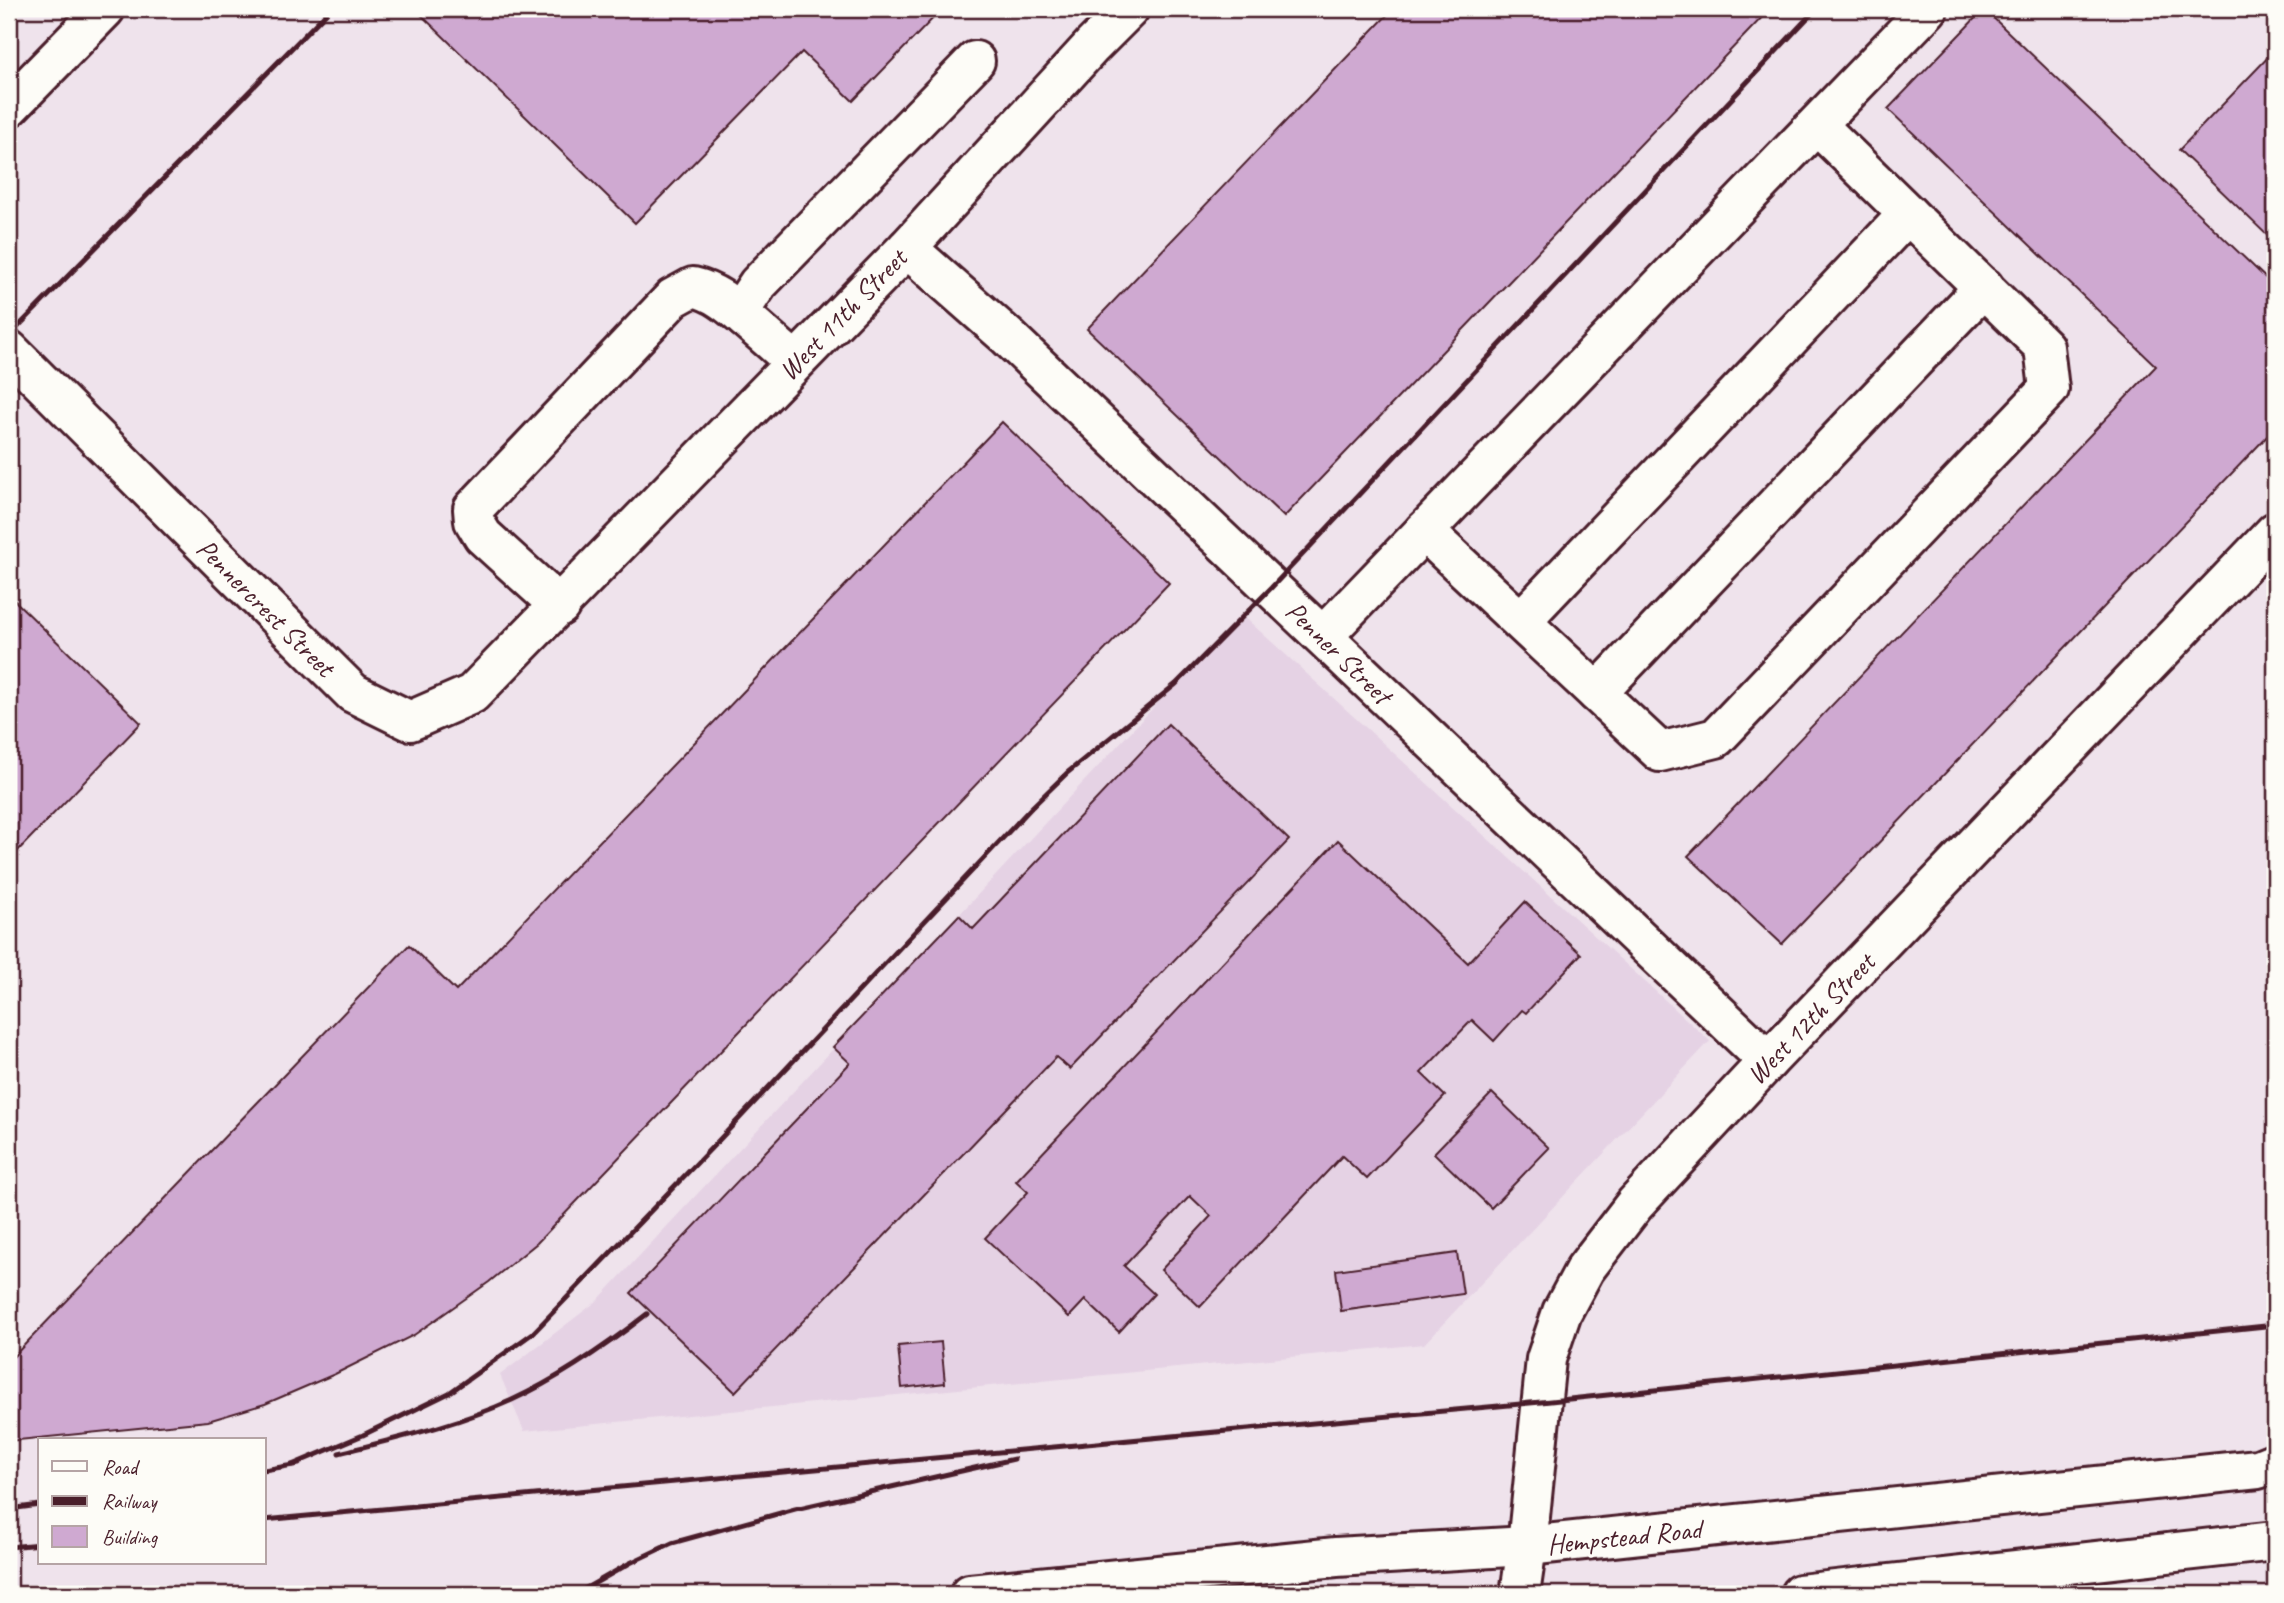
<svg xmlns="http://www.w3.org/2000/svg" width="2284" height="1603" font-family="Caveat,sans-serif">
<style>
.built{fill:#e5d2e4}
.building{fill:#cfa9d1;stroke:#4a1f2b;stroke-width:2}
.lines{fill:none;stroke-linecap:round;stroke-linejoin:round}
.minor-casing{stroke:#4a1f2b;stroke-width:44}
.major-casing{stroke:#4a1f2b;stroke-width:44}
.minor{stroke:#fdfcf7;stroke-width:38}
.major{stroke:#fdfcf7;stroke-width:38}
.rail{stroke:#4a1f2b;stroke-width:5}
.labels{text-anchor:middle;stroke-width:6;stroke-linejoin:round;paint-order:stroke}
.street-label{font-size:28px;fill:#4a1f2b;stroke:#fdfcf7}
</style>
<rect width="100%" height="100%" fill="#efe3ec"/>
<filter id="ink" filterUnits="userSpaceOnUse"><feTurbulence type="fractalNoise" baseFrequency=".0143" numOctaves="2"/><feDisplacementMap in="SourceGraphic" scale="14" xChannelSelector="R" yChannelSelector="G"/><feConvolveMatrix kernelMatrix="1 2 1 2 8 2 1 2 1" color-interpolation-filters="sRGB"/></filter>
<g filter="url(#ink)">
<!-- built -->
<path class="built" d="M1241,614l469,427 -286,303 -900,87 -24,-56 97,-74z"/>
<!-- building -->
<g class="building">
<path d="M415,9h527l-89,92 -51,-49 -167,171z"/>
<path d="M1393,9h377l-486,508 -197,-188z"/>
<path d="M1984,9l291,278v141l-493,516 -94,-88 468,-490 -268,-257z"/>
<path d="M2275,50v193l-96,-93z"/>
<path d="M1002,422l167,161 -632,660 -48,39 -75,53 -79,39 -70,30 -57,17 -199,20v-80l400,-416 47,46z"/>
<path d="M9,595l132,128 -132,137z"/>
<path d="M1168,724l121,116 -219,229 -14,-12 -321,335 -104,-99 219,-230 -17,-16 126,-132 14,14z"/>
<path d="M1338,840l130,123 57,-61 56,52 -55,59 -4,-3 -28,31 -22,-21 -51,53 24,23 -78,83 -25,-23 -142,151 -39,-37 50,-54 -21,-20 -66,70 30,28 -35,38 -34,-32 -16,17 -84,-79 43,-46 -12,-11z"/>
<path d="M1492,1093l57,55 -58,60 -57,-55z"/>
<path d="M1457,1253l6,41 -122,17 -5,-41z"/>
<path d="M941,1342l4,41 -43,5 -4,-42z"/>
</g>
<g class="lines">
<defs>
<g id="minor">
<path d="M9,107l96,-98"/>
<path d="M907,248l101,89 760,724"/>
<path d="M9,350l344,343 57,28 62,-27 435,-446 185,-202 37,-37"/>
<path d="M795,362l-49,-43 -2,-14 14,-21 217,-223"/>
<path d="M1424,531l236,221 56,-14 333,-349 -5,-42 -227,-222"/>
<path d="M560,606l-77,-70 -9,-15 -1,-12 200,-211 20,-11c22,5 36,17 53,32"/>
<path d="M1521,621l387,-407"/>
<path d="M1323,636l605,-627"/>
<path d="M1597,693l387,-406"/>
<path d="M1520,1594l7,-48 19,-187 16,-47 23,-43 50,-65 133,-143 507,-529"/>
</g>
<g id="major">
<path d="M970,1594l366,-37 191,-11 731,-77 17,-7"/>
<path d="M1800,1594l475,-53"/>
</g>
</defs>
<!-- minor casing -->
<use href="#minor" class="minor-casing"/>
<!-- major casing -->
<use href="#major" class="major-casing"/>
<!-- minor -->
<use href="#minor" class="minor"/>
<!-- major -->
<use href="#major" class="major"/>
<!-- rail -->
<g class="rail">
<path d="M9,336l321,-327"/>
<path d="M339,1453c59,-15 118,-28 173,-53 48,-22 94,-54 135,-86"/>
<path d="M292,1465l71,-30 86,-42 84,-60 187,-194 311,-331 36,-35 109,-89 95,-96 545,-579"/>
<path d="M264,1470l35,-6"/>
<path d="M9,1509l31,-4"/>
<path d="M264,1520l1277,-118 734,-77"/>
<path d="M9,1547l31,-3"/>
<path d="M576,1594l54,-31 42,-20 123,-34 219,-50"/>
</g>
</g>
</g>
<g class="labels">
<!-- street labels -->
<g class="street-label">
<text transform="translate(842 314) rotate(-46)" y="10">West 11th Street</text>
<text transform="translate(266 607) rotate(45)" y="10">Pennercrest Street</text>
<text transform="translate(1339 652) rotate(44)" y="10">Penner Street</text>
<text transform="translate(1810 1018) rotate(-46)" y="10">West 12th Street</text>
<text transform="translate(1624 1536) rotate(-6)" y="10">Hempstead Road</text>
</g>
</g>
<!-- margin -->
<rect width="2284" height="1603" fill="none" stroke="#fdfcf7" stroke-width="35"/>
<rect x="18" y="18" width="2249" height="1568" fill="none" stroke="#4a1f2b" stroke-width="2.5" filter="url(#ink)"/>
<!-- legend -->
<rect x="38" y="1438" width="228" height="126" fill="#fdfcf7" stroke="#b5a4a5" stroke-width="2"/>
<rect x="52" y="1461" width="35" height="10" fill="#fdfcf7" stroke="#b5a4a5" stroke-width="2"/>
<text x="102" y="1474" font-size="21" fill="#4a1f2b">Road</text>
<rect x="52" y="1496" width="35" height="10" fill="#4a1f2b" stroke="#b5a4a5" stroke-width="2"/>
<text x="102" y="1508" font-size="21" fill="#4a1f2b">Railway</text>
<rect x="52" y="1526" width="35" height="21" fill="#cfa9d1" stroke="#b5a4a5" stroke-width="2"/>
<text x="102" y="1544" font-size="21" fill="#4a1f2b">Building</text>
</svg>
